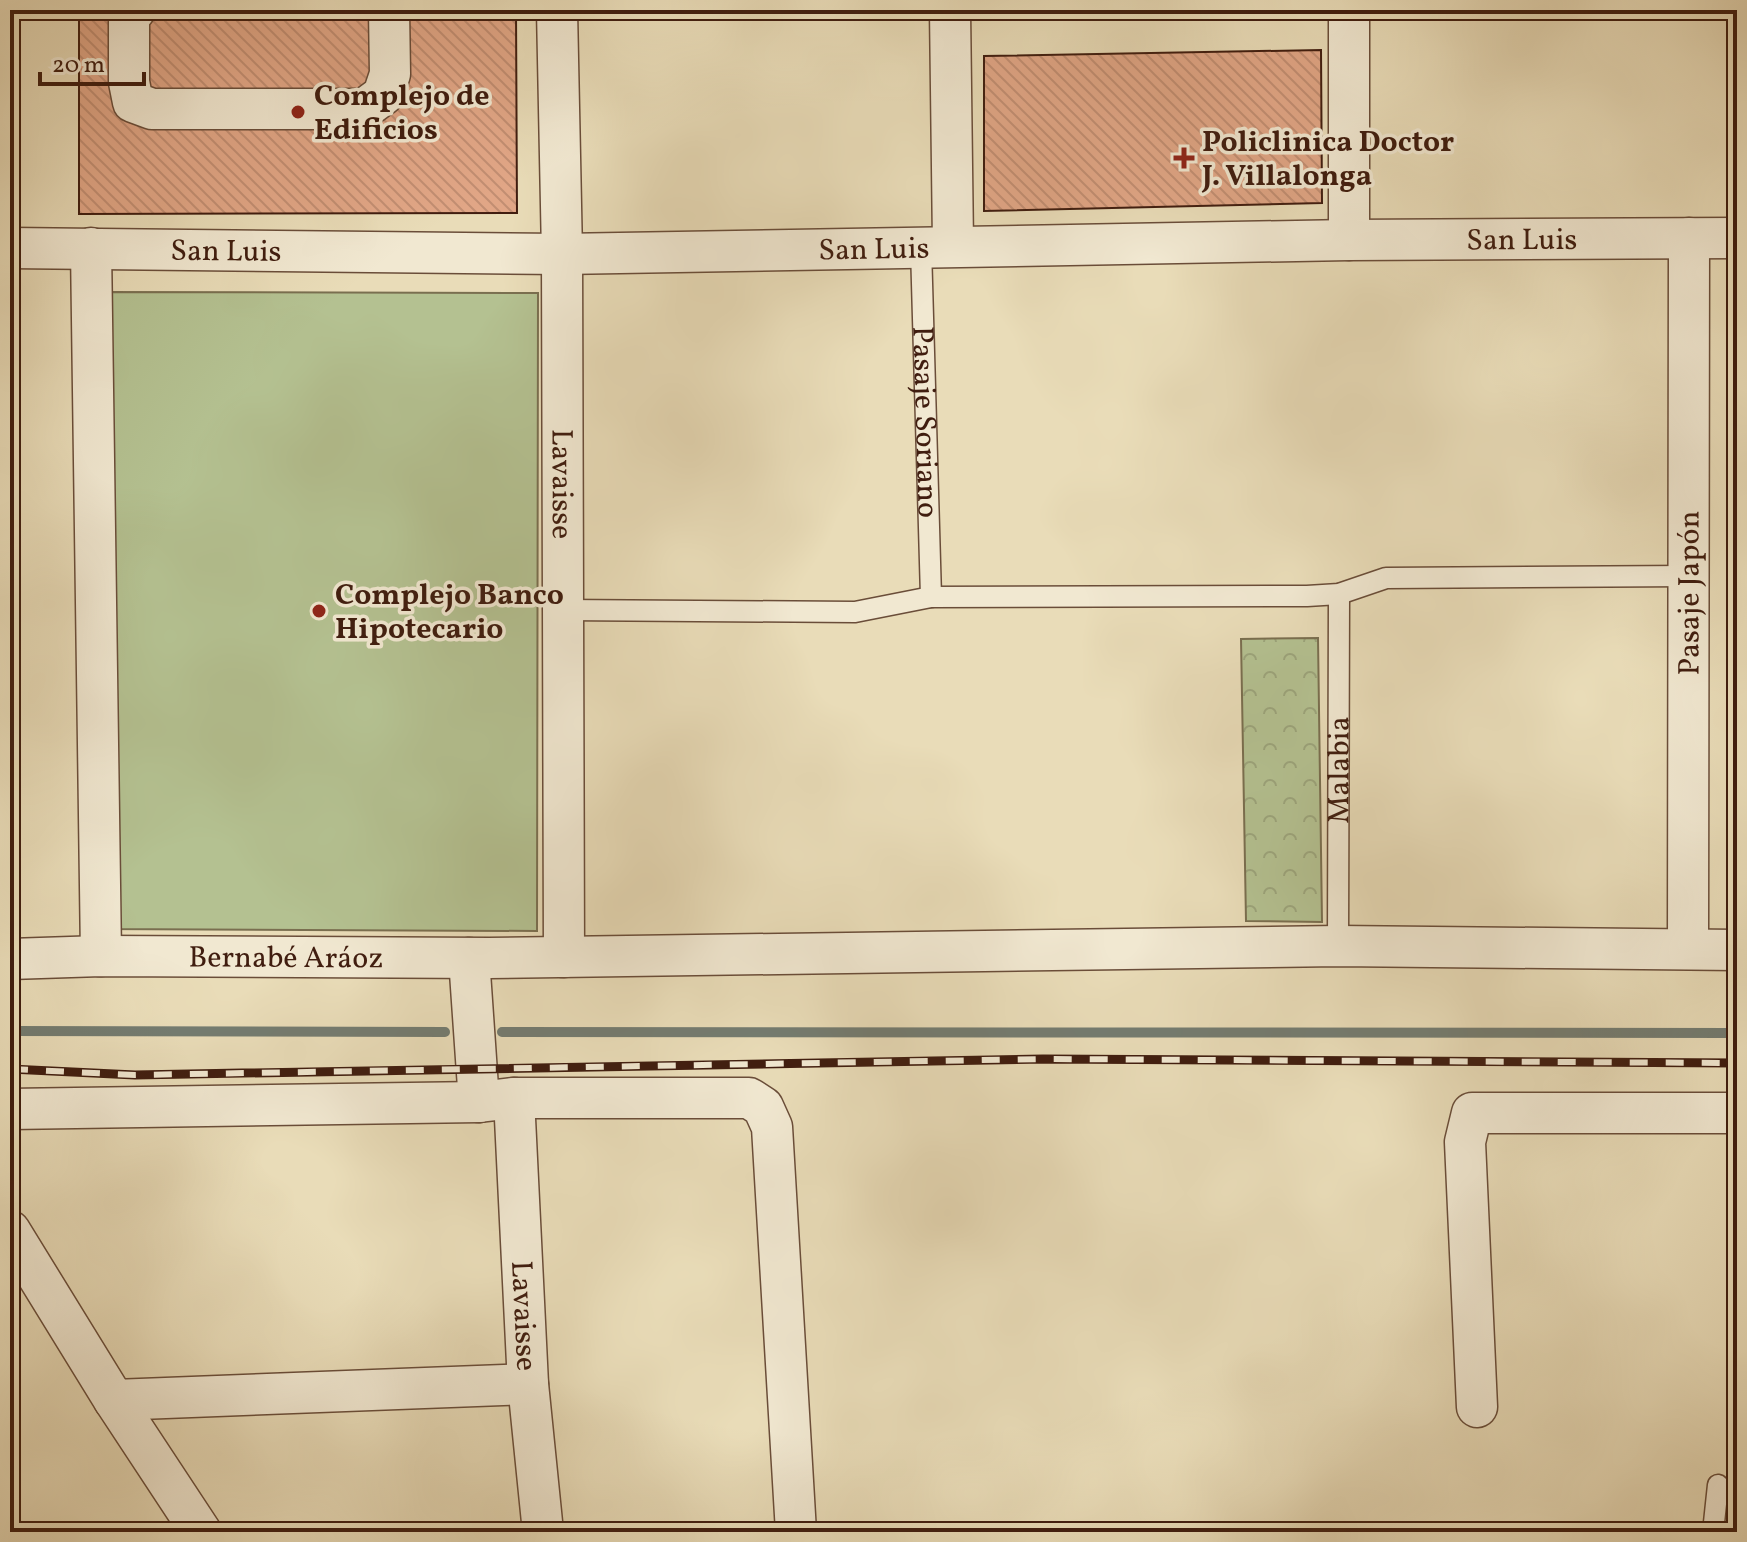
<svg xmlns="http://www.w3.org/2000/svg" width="1747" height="1542" font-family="Vollkorn,serif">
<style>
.park{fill:url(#park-crowns);stroke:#7a6f50;stroke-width:2}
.pitch{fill:#b4c191;stroke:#7a6f50;stroke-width:2}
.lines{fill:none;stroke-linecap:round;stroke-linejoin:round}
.stream{stroke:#747c71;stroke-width:10}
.building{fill:url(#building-back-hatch);stroke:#401d0f;stroke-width:2}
.lane-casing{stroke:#6a4d39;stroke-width:23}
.street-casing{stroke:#6a4d39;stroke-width:43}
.lane{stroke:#f1e8d1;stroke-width:20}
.street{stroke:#f1e8d1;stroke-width:40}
.rail-casing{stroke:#401d0f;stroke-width:9}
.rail{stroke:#f1e8d1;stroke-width:6;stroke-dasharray:18;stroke-linecap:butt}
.poi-dot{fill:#8f2418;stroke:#f1e8d1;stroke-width:3}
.labels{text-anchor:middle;stroke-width:7;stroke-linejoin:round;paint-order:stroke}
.poi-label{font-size:30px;font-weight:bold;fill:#401d0f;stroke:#f1e8d1;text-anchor:start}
.street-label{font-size:30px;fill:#401d0f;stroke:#f1e8d1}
</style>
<defs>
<pattern id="park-crowns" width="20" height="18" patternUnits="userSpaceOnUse" patternTransform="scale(2)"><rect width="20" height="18" fill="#b4c191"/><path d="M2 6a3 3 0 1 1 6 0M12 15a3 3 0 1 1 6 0" fill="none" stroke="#9ca57c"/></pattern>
<pattern id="building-back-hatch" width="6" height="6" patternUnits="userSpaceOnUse" patternTransform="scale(2)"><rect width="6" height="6" fill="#e1a686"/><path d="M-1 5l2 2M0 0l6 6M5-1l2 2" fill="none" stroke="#c28e72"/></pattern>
</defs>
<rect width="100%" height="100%" fill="#e9dcb8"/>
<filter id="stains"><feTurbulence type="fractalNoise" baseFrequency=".0025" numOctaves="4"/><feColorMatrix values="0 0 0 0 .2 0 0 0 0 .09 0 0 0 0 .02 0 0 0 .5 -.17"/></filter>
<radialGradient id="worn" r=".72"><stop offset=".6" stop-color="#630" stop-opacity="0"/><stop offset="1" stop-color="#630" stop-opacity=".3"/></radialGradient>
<!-- park -->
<path class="park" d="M1318,638l4,284 -76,-1 -5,-282z"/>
<!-- pitch -->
<path class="pitch" d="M101,292l437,1 -1,638 -437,-2z"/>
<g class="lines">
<!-- stream -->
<g class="stream">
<path d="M10,1031l435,1"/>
<path d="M502,1032l1235,1"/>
</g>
</g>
<!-- building -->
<g class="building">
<path d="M79,10h437l1,203 -438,1z"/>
<path d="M1321,50l1,153 -338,8v-155z"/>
</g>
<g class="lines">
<defs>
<g id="lane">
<path id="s1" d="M921,248l10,349"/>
<path d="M563,610l292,2 76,-15 376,-1 32,-2 47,-16 304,-2"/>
<path id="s2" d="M1338,946l1,-352"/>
<path d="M1713,1532l5,-47"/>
</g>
<g id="street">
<path d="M135,10l-6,7v65l4,20 19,7h212l19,-14 7,-21 -1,-64"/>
<path id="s3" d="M557,10l5,244 2,703"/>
<path d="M950,10l3,235"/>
<path d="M1349,10v230"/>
<path id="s4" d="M10,248l552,6 787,-14 388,-2"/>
<path d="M91,248l10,708"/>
<path id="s5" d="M1688,949l1,-711"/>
<path d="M469,958l10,144"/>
<path id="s6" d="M10,959l91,-3 388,2 849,-12 399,4"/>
<path id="s7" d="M514,1098l14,286 15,148"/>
<path d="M10,1109l469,-7 35,-4h235l14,9 9,20 24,405"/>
<path d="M10,1231l104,169 87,132"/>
<path d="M114,1400l414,-16"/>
<path d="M1477,1407l-12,-265 7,-29h265"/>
</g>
</defs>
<!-- lane casing -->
<use href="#lane" class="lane-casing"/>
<!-- street casing -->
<use href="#street" class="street-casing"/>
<!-- lane -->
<use href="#lane" class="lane"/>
<!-- street -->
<use href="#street" class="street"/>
<defs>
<path id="rail" d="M10,1069l125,6 908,-16 694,4"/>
</defs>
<!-- rail casing -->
<use href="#rail" class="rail-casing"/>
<!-- rail -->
<use href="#rail" class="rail"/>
</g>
<!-- markers -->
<g class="poi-dot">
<circle cx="298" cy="112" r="8"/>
<path d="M1180 146h8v8h8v8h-8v8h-8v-8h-8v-8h8z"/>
<circle cx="319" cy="611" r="8"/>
</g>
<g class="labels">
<!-- poi labels -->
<g class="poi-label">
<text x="314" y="105">Complejo de<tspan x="314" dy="34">Edificios</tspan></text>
<text x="1202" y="151">Policlinica Doctor<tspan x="1202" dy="34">J. Villalonga</tspan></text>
<text x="335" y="604">Complejo Banco<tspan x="335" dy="34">Hipotecario</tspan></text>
</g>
<!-- street labels -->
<g class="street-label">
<text dy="10" stroke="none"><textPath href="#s4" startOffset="1512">San Luis</textPath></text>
<text dy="10" stroke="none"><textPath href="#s4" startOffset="864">San Luis</textPath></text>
<text dy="10" stroke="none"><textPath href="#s4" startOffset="216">San Luis</textPath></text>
<text dy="10" stroke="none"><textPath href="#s1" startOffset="174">Pasaje Soriano</textPath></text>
<text dy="10" stroke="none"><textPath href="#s3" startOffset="474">Lavaisse</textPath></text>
<text dy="10" stroke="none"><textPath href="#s5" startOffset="356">Pasaje Japón</textPath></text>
<text dy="10" stroke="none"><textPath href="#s2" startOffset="176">Malabia</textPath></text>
<text dy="10" stroke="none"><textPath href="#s6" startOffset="276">Bernabé Aráoz</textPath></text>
<text dy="10" stroke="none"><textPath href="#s7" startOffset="218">Lavaisse</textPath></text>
</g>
</g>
<!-- margin -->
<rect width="1747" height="1542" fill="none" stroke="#e9dcb8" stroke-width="40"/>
<rect x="12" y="12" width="1723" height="1518" fill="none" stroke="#401d0f" stroke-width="4"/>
<rect x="20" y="20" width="1707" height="1502" fill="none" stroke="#401d0f" stroke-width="2"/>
<!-- scale -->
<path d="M40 72v12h104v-12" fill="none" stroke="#401d0f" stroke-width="4"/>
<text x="52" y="72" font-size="24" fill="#401d0f" stroke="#f1e8d1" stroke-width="6" paint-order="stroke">20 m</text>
<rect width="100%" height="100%" filter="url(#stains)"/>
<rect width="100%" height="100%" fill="url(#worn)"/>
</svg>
